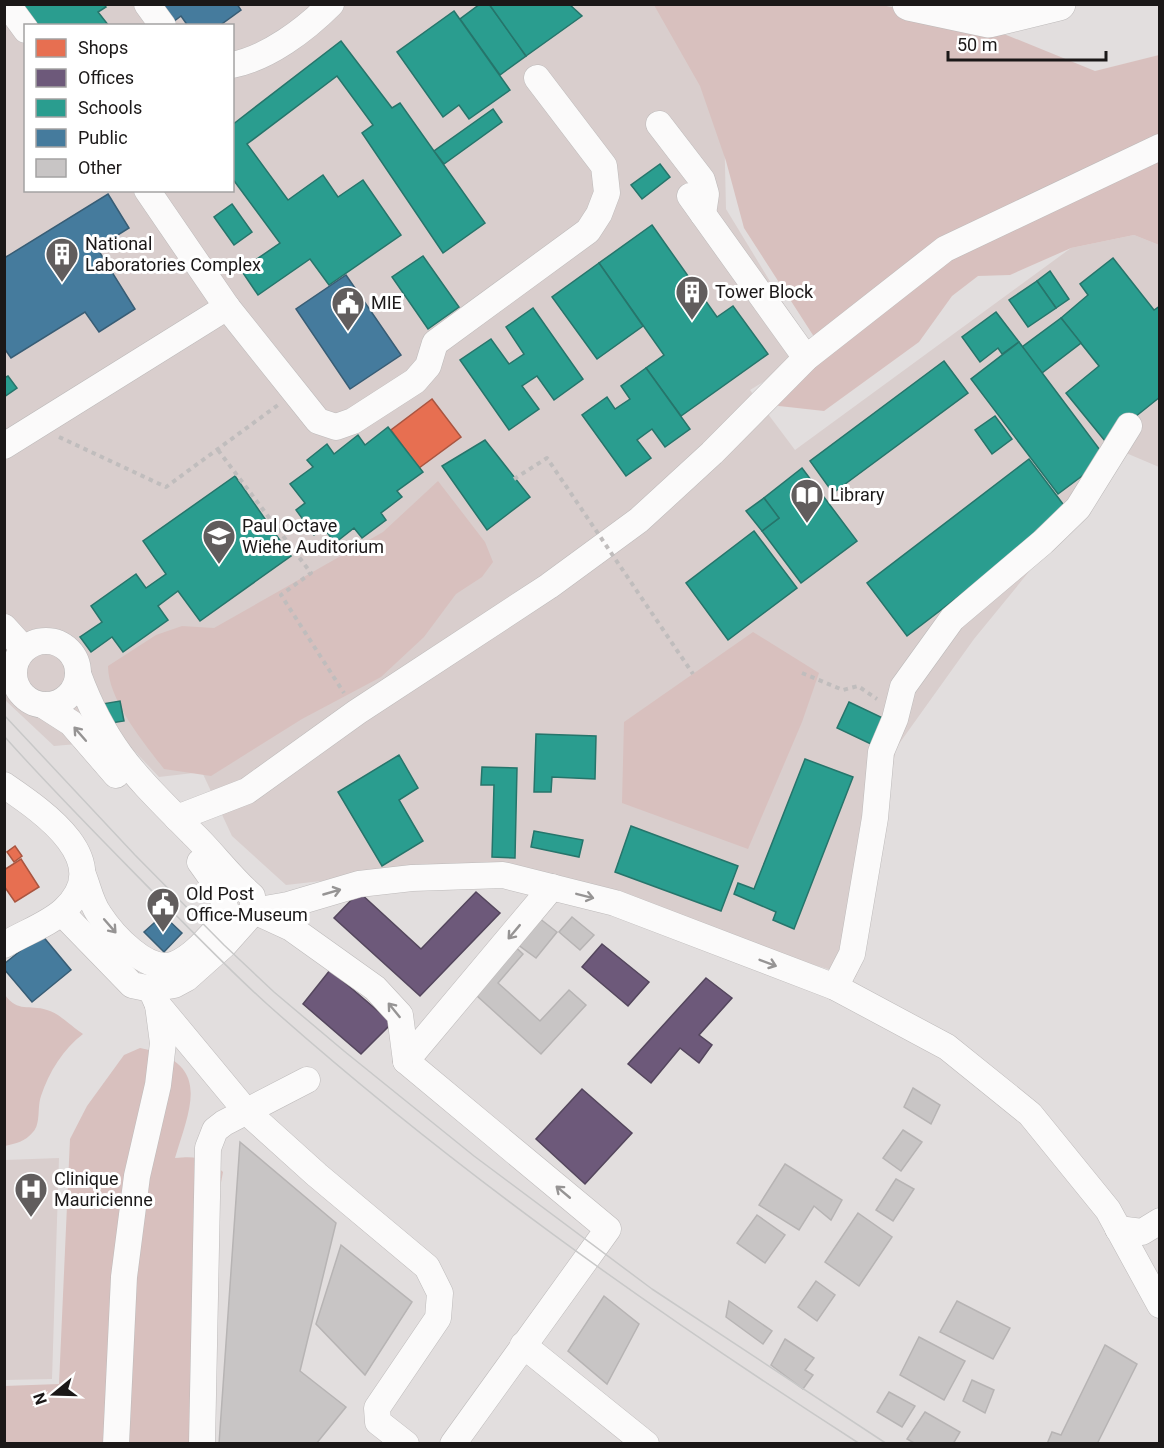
<svg xmlns="http://www.w3.org/2000/svg" width="1164" height="1448" font-family="Roboto,sans-serif">
<style>
.built{fill:#d9cecd;fill-rule:evenodd}
.green{fill:#d8c0be}
.shops{fill:#e76f51;stroke:#aa5540;stroke-width:1.5}
.offices{fill:#6d597a;stroke:#54465d;stroke-width:1.5}
.schools{fill:#2a9d8f;stroke:#26756b;stroke-width:1.5}
.public{fill:#457b9d;stroke:#385d75;stroke-width:1.5}
.building{fill:#c8c5c5;stroke:#b7b4b4;stroke-width:1.5}
.lines{fill:none;stroke-linecap:round;stroke-linejoin:round}
.minor-casing{stroke:#bdbaba;stroke-width:27}
.highway-casing{stroke:#bdbaba;stroke-width:34}
.path{stroke:#c0bdbd;stroke-width:4;stroke-dasharray:4.5 4.5;stroke-linecap:butt}
.minor{stroke:#fbfafa;stroke-width:26}
.highway{stroke:#fbfafa;stroke-width:33}
.tram{stroke:#c8c8c8;stroke-width:1.5}
.path-bridge{stroke:#c0bdbd;stroke-width:4;stroke-dasharray:4.5 4.5;stroke-linecap:butt}
.oneway{stroke:#969494}
.labels{text-anchor:middle;stroke-width:6;stroke-linejoin:round;paint-order:stroke}
.poi-label{font-size:18px;fill:#1b1818;stroke:#fff;text-anchor:start}
</style>
<rect width="100%" height="100%" fill="#e2dede"/>
<!-- built -->
<g class="built">
<path d="M4,5h669l50,76 3,128 87,143 -63,38 45,60 276,-202 63,-13 25,10v222l-33,-14 -152,186 -78,109 -40,229 -63,-18 -175,-65 -244,-19 -88,10 -54,-49 -30,-64 -43,5 -35,-37 -70,6 -49,-46zM26,26h206v164h-206z"/>
<path d="M59,1158l-7,221 -47,1v-220z"/>
</g>
<!-- green -->
<g class="green">
<path d="M654,5h227l96,18 118,48 64,-16v190l-25,-10 -63,13 -61,27 -32,1 -26,20 -33,46 -95,69 -45,-5 -15,-10 56,-50 -76,-118 -18,-67 -26,-75z"/>
<path d="M438,481l47,61 8,20 -11,15 -26,17 -32,43 -43,40 -79,42 -91,57 -47,-7c-20,-26 -56,-69 -56,-103l48,-31 26,-9 32,2 169,-96z"/>
<path d="M753,632l66,41 -17,49 -54,127 -126,-46 2,-81z"/>
<path d="M5,995c13,18 24,9 42,15 12,3 25,17 36,24 -20,15 -34,38 -42,62 -4,11 0,28 -8,36 -8,10 -17,11 -28,14z"/>
<path d="M140,1048c72,15 51,57 35,110 21,-2 32,-1 48,14l-14,74 -3,197h-201l-1,-57 55,-2 11,-245 17,-33 37,-51z"/>
</g>
<!-- shops -->
<g class="shops">
<path d="M432,399l29,38 -42,31 -28,-38z"/>
<path d="M15,846l7,10 -8,6 -7,-10z"/>
<path d="M21,859l18,28 -24,15 -11,-16v-16z"/>
</g>
<!-- offices -->
<g class="offices">
<path d="M359,892l62,57 55,-57 24,21 -80,83 -86,-78z"/>
<path d="M602,944l47,38 -21,24 -46,-39z"/>
<path d="M330,970l62,53 -31,31 -58,-50z"/>
<path d="M706,978l26,20 -33,37 13,10 -13,18 -19,-15 -29,35 -23,-19z"/>
<path d="M582,1089l50,44 -47,51 -49,-45z"/>
</g>
<!-- schools -->
<g class="schools">
<path d="M13,4h91l2,3 -8,5 11,14h-80z"/>
<path d="M480,4h9l37,52 -26,19 -40,-56z"/>
<path d="M489,4h80l13,12 -56,40z"/>
<path d="M454,11l56,79 -41,29 -10,-14 -16,12 -46,-65z"/>
<path d="M341,41l51,67 8,-5 85,120 -42,30 -81,-120 11,-8 -36,-49 -90,68 41,56 35,-25 15,22 25,-17 38,55 -72,50 -19,-26 -52,36 -17,-25 39,-27 -48,-65v-53z"/>
<path d="M493,109l9,13 -58,42 -10,-13z"/>
<path d="M660,164l10,13 -28,22 -11,-14z"/>
<path d="M232,204l20,28 -18,13 -20,-28z"/>
<path d="M652,225l65,92 16,-11 35,48 -87,62 -35,-48 18,-13 -65,-92z"/>
<path d="M423,256l36,51 -31,22 -36,-52z"/>
<path d="M1113,258l41,52 6,-4v91l-55,44 -39,-48 33,-27 -38,-48 27,-23 -8,-11z"/>
<path d="M599,263l44,63 -46,33 -45,-62z"/>
<path d="M1050,271l19,28 -13,9 -19,-27z"/>
<path d="M1037,281l19,27 -28,19 -19,-27z"/>
<path d="M533,308l50,71 -29,21 -17,-24 -15,10 17,23 -30,21 -49,-70 31,-21 18,25 15,-10 -18,-27z"/>
<path d="M996,312l23,30 -17,12 -4,-6 -18,14 -18,-25z"/>
<path d="M1061,318l20,25 -39,30 -20,-26z"/>
<path d="M1019,342l87,116 -48,36 -87,-115z"/>
<path d="M944,361l24,32 -135,100 -23,-32z"/>
<path d="M646,368l44,61 -25,18 -13,-18 -15,11 14,18 -25,18 -44,-61 25,-18 8,12 15,-10 -9,-13z"/>
<path d="M8,376l9,12 -13,9v-19z"/>
<path d="M995,416l17,23 -20,15 -17,-24z"/>
<path d="M388,427l35,45 -26,19 5,6 -21,16 5,7 -24,18 -8,-10 -19,15 -12,-16 -9,8 -18,-25 9,-7 -15,-19 23,-17 -6,-7 20,-16 7,10 24,-19 7,10z"/>
<path d="M485,440l45,57 -43,33 -45,-64z"/>
<path d="M1029,459l40,53 -162,124 -40,-53z"/>
<path d="M802,468l55,73 -56,42 -39,-52 17,-13 -15,-20z"/>
<path d="M235,476l56,80 -91,65 -22,-30 -20,15 10,14 -45,32 -11,-15 -21,15 -11,-15 22,-15 -11,-16 45,-32 10,14 20,-14 -23,-33z"/>
<path d="M764,498l15,20 -17,13 -16,-20z"/>
<path d="M754,531l43,57 -69,52 -42,-57z"/>
<path d="M120,701l4,20 -19,3 -3,-20z"/>
<path d="M849,702l36,17 -12,26 -36,-17z"/>
<path d="M536,734l60,2 -1,43 -43,-2 -1,15h-17z"/>
<path d="M399,755l19,33 -19,12 24,41 -41,25 -44,-74z"/>
<path d="M805,759l48,18 -59,152 -21,-9 3,-8 -42,-18 4,-11 16,6z"/>
<path d="M482,767l35,1 -2,90 -23,-1 2,-72h-13z"/>
<path d="M631,826l107,40 -17,45 -106,-39z"/>
<path d="M534,831l49,9 -4,17 -48,-10z"/>
</g>
<!-- public -->
<g class="public">
<path d="M154,4h83l4,6 -22,16h-31l-7,-10 -12,9z"/>
<path d="M108,194l21,34 -32,20 38,61 -36,23 -14,-20 -74,46 -7,-10v-94l2,3z"/>
<path d="M346,275l55,80 -51,34 -54,-80z"/>
<path d="M163,915l19,18 -18,19 -20,-20z"/>
<path d="M41,934l30,36 -39,32 -28,-33v-5z"/>
</g>
<!-- building -->
<g class="building">
<path d="M572,917l22,18 -14,15 -21,-18z"/>
<path d="M539,918l18,14 -21,26 -19,-14z"/>
<path d="M507,939l16,15 -25,29 42,38 29,-31 17,15 -45,49 -75,-68z"/>
<path d="M913,1088l27,17 -9,19 -27,-17z"/>
<path d="M903,1130l19,12 -21,29 -18,-13z"/>
<path d="M240,1142l96,81 -36,148 46,36 -30,37h-97z"/>
<path d="M785,1164l57,36 -11,20 -17,-14 -15,24 -40,-25z"/>
<path d="M896,1179l18,10 -21,32 -17,-11z"/>
<path d="M858,1213l34,24 -33,49 -34,-24z"/>
<path d="M757,1215l28,20 -20,28 -28,-20z"/>
<path d="M341,1245l71,57 -47,73 -49,-51z"/>
<path d="M816,1281l19,14 -18,26 -19,-14z"/>
<path d="M604,1296l35,28 -32,60 -39,-33z"/>
<path d="M729,1301l43,30 -9,13 -37,-27z"/>
<path d="M957,1301l53,27 -17,31 -53,-27z"/>
<path d="M919,1337l46,24 -21,39 -44,-25z"/>
<path d="M785,1339l29,19 -9,12 8,5 -10,14 -32,-24z"/>
<path d="M1105,1345l32,19 -40,80h-50l5,-12 9,3z"/>
<path d="M972,1380l22,10 -9,23 -22,-12z"/>
<path d="M889,1392l26,14 -13,21 -25,-15z"/>
<path d="M925,1412l35,20 -7,12h-37l-9,-5z"/>
</g>
<g class="lines">
<defs>
<g id="minor">
<path d="M7,4l19,26"/>
<path d="M147,4l16,22"/>
<path d="M232,65c36,-7 73,-35 99,-61"/>
<path d="M659,124l43,56 4,14 -3,20"/>
<path d="M147,190l80,117 91,114 18,6 17,-6 62,-40 13,-15 7,-23 153,-112 11,-17 8,-21 -3,-27 -67,-88"/>
<path d="M690,196l116,162"/>
<path d="M4,446l223,-139"/>
<path d="M4,627l20,22"/>
<circle cx="46" cy="673" r="32"/>
<path d="M43,705l28,18 45,52"/>
<path d="M4,785c38,26 113,76 60,125 -16,15 -41,23 -60,35"/>
<path d="M177,818l70,-27 110,-79 192,-126 90,-66 73,-67 94,-95 139,-109 215,-102"/>
<path d="M83,875c5,12 8,28 16,39 13,20 49,61 76,50 20,-8 37,-31 52,-46 -2,-23 -14,-38 -27,-56"/>
<path d="M254,911l34,-6 71,-21 53,-6 91,-3 112,28 220,84 112,60 83,67 78,96 52,95"/>
<path d="M254,911l37,17 84,60 25,27 6,46 202,168 -155,215"/>
<path d="M62,913l70,72 19,4 23,-4 13,-7 37,-33 30,-34 -2,-15c-22,-19 -39,-43 -60,-63 -55,-56 -86,-83 -114,-159"/>
<path d="M835,987l17,-33 23,-136 6,-66 14,-33 8,-32 49,-68 91,-77 35,-34 51,-82"/>
<path d="M151,989l7,16 88,106 71,64 110,92 13,26 -2,25 -61,90 1,14 28,22"/>
<path d="M406,1061l146,-174"/>
<path d="M1118,1229l24,3 18,-11"/>
<path d="M523,1345l123,99"/>
<path d="M116,1444l8,-167 13,-101 21,-91 5,-42 -5,-38"/>
<path d="M202,1444l6,-296 7,-18 9,-7 83,-43"/>
</g>
<path id="highway" d="M909,4l80,17 70,-17"/>
</defs>
<!-- minor casing -->
<use href="#minor" class="minor-casing"/>
<!-- highway casing -->
<use href="#highway" class="highway-casing"/>
<!-- path -->
<g class="path">
<path d="M59,437l107,50 112,-82"/>
<path d="M218,450l93,123 -30,22 63,98"/>
<path d="M802,673l41,17 15,-4 19,13"/>
</g>
<!-- minor -->
<use href="#minor" class="minor"/>
<!-- highway -->
<use href="#highway" class="highway"/>
<!-- tram -->
<g class="tram">
<path d="M4,715l131,140 89,90 50,47 70,59 130,105 178,133 235,155"/>
<path d="M4,736c48,54 100,106 151,158 37,37 73,75 112,110 184,164 386,307 593,440"/>
</g>
<!-- path-bridge -->
<path class="path-bridge" d="M514,479l33,-21 146,216"/>
</g>
<!-- one-way arrows -->
<defs><path id="oneway-shaft" d="M-6 0H5M1.5-3L5.5 0L1.5 3" fill="none" stroke-width="1.6" stroke-linecap="round" stroke-linejoin="round" transform="scale(1.5)"/></defs>
<g class="oneway">
<use href="#oneway-shaft" transform="translate(80 734) rotate(-131)"/>
<use href="#oneway-shaft" transform="translate(332 892) rotate(-16)"/>
<use href="#oneway-shaft" transform="translate(585 896) rotate(14)"/>
<use href="#oneway-shaft" transform="translate(110 926) rotate(49)"/>
<use href="#oneway-shaft" transform="translate(514 932) rotate(130)"/>
<use href="#oneway-shaft" transform="translate(768 963) rotate(21)"/>
<use href="#oneway-shaft" transform="translate(394 1010) rotate(-129)"/>
<use href="#oneway-shaft" transform="translate(563 1192) rotate(-140)"/>
</g>
<!-- icons -->
<defs>
<symbol id="building-pin" viewBox="-11 -11 22 30"><path d="M0 17L-7.5 6A9.5 9.5 0 1 1 7.5 6Z" fill="#615d5d" stroke="#fff"/><path d="M-4-6H4V6H1V3H-1V6H-4ZM-2.5-4.3h1.7v1.8h-1.7ZM.8-4.3h1.7v1.8H.8ZM-2.5-1h1.7V.8h-1.7ZM.8-1h1.7V.8H.8Z" fill="#fff"/></symbol>
<symbol id="civic-pin" viewBox="-11 -11 22 30"><path d="M0 17L-7.5 6A9.5 9.5 0 1 1 7.5 6Z" fill="#615d5d" stroke="#fff"/><path d="M-.6-6.5H3V-4.5H.6V-3L4-1V1h2V6H-6V1h2V-1L-.6-3ZM-1.2 2.5V6h2.4V2.5Z" fill="#fff"/></symbol>
<symbol id="library-pin" viewBox="-11 -11 22 30"><path d="M0 17L-7.5 6A9.5 9.5 0 1 1 7.5 6Z" fill="#615d5d" stroke="#fff"/><path d="M-6-4Q-3-5.5-.7-3.5V5Q-3 3-6 4ZM6-4Q3-5.5 .7-3.5V5Q3 3 6 4Z" fill="#fff"/></symbol>
<symbol id="university-pin" viewBox="-11 -11 22 30"><path d="M0 17L-7.5 6A9.5 9.5 0 1 1 7.5 6Z" fill="#615d5d" stroke="#fff"/><path d="M0-5L7-2L0 1L-7-2ZM-4 1L0 2.5L4 1V4Q0 6-4 4Z" fill="#fff"/></symbol>
<symbol id="hospital-pin" viewBox="-11 -11 22 30"><path d="M0 17L-7.5 6A9.5 9.5 0 1 1 7.5 6Z" fill="#615d5d" stroke="#fff"/><path d="M-5-5h3v3.5h4V-5h3V5h-3V1.5h-4V5h-3Z" fill="#fff"/></symbol>
</defs>
<g fill-rule="evenodd">
<use href="#building-pin" x="43" y="235" width="38" height="52"/>
<use href="#building-pin" x="673" y="273" width="38" height="52"/>
<use href="#civic-pin" x="329" y="284" width="38" height="52"/>
<use href="#library-pin" x="788" y="476" width="38" height="52"/>
<use href="#university-pin" x="200" y="517" width="38" height="52"/>
<use href="#civic-pin" x="144" y="885" width="38" height="52"/>
<use href="#hospital-pin" x="12" y="1170" width="38" height="52"/>
</g>
<g class="labels">
<!-- poi labels -->
<g class="poi-label">
<text x="85" y="250">National<tspan x="85" dy="21">Laboratories Complex</tspan></text>
<text x="715" y="298">Tower Block</text>
<text x="371" y="309">MIE</text>
<text x="830" y="501">Library</text>
<text x="242" y="532">Paul Octave<tspan x="242" dy="21">Wiehe Auditorium</tspan></text>
<text x="186" y="900">Old Post<tspan x="186" dy="21">Office-Museum</tspan></text>
<text x="54" y="1185">Clinique<tspan x="54" dy="21">Mauricienne</tspan></text>
</g>
</g>
<!-- border -->
<rect width="1164" height="1448" fill="none" stroke="#1b1818" stroke-width="12"/>
<!-- legend -->
<rect x="24" y="24" width="210" height="168" fill="#ffffff" stroke="#a4a3a3" stroke-width="1.5"/>
<rect x="36" y="39" width="30" height="18" fill="#e76f51" stroke="#a4a3a3" stroke-width="1.5"/>
<text x="78" y="54" font-size="18" fill="#1b1818">Shops</text>
<rect x="36" y="69" width="30" height="18" fill="#6d597a" stroke="#a4a3a3" stroke-width="1.5"/>
<text x="78" y="84" font-size="18" fill="#1b1818">Offices</text>
<rect x="36" y="99" width="30" height="18" fill="#2a9d8f" stroke="#a4a3a3" stroke-width="1.5"/>
<text x="78" y="114" font-size="18" fill="#1b1818">Schools</text>
<rect x="36" y="129" width="30" height="18" fill="#457b9d" stroke="#a4a3a3" stroke-width="1.5"/>
<text x="78" y="144" font-size="18" fill="#1b1818">Public</text>
<rect x="36" y="159" width="30" height="18" fill="#c8c5c5" stroke="#a4a3a3" stroke-width="1.5"/>
<text x="78" y="174" font-size="18" fill="#1b1818">Other</text>
<!-- north arrow -->
<g transform="translate(54 1394) rotate(251)" stroke="#ffffff" stroke-width="4.5" paint-order="stroke">
<path d="M0-4.5L10 22L0 15L-10 22Z" fill="#1b1818"/>
<text y="-9" font-size="16" font-weight="bold" text-anchor="middle" fill="#1b1818">N</text>
</g>
<!-- scale -->
<path d="M948 51v9h158v-9" fill="none" stroke="#1b1818" stroke-width="3"/>
<text x="957" y="51" font-size="18" fill="#1b1818" stroke="#ffffff" stroke-width="4.5" paint-order="stroke">50 m</text>
</svg>
